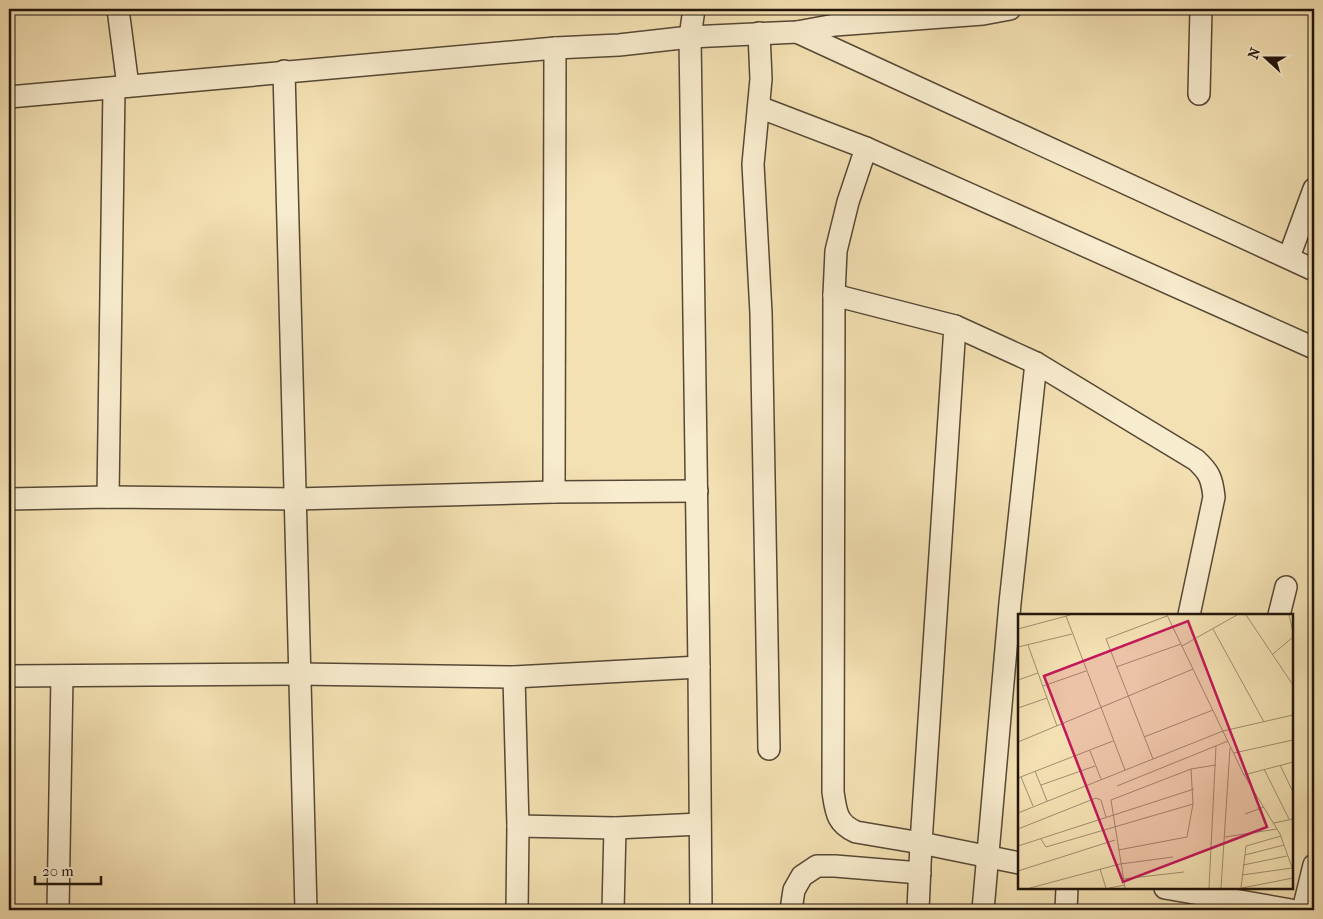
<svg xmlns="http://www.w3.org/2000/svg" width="1323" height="919" font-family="'IM FELL French Canon',serif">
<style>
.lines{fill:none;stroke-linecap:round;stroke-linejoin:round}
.street-casing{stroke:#564835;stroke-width:24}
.street{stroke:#f8ecce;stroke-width:21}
.inset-road{fill:none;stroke:#a08f70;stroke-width:1}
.view{fill:#c2185b;fill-opacity:0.15;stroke:#c2185b;stroke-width:2.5}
.inset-edge{fill:none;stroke:#21150b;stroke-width:2.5}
</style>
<rect width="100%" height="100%" fill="#f4e1b3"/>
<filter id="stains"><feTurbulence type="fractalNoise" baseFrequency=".004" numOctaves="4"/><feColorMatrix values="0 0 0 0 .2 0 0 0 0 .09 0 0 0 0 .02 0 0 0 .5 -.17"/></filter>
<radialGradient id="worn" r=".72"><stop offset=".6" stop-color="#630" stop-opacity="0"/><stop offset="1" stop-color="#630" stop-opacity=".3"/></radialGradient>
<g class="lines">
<defs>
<g id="street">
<path d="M118,9l10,77"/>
<path d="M694,9l-4,28 9,630 2,243"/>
<path d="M797,32l517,238"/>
<path d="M759,33l2,46 -8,85 8,149 8,436"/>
<path d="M284,71l22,839"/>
<path d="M1199,94l2,-85"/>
<path d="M9,97l546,-49 64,-3 71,-8 107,-5 38,-7 148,-11 27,-5"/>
<path d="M759,107l107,41 448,200"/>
<path d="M866,148l-18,54 -12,49 -2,44 -1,497c3,19 3,31 23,40l65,11 98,20"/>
<path d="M1289,257l25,-68"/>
<path d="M834,295l121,31 81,37 160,97c13,12 16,18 18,37l-25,118"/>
<path d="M554,492l1,-444"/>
<path d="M108,497l6,-409"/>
<path d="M9,499l99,-2 188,2 258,-7 143,-1"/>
<path d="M1279,615l7,-28"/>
<path d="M9,676l289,-2 216,3 185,-10"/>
<path d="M514,677l4,149 -1,84"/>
<path d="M518,826l97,2 85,-4"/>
<path d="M1165,888l126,22"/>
<path d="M58,910l4,-234"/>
<path d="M613,910l2,-82"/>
<path d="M791,910l3,-20 8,-14 15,-10h18l85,7"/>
<path d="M918,910l3,-67 34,-517"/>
<path d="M983,910l27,-307 26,-240"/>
<path d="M1066,910l1,-22"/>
<path d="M1303,910l11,-45"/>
</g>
</defs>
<!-- street casing -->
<use href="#street" class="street-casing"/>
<!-- street -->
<use href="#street" class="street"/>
</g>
<!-- overview -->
<g transform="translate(1018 614)">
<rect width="275" height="275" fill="#f4e1b3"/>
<path class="inset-road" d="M149,1l77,160 36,59 13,36M228,1l47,70M271,1l4,17M48,2l59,154M0,15l52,-14M195,15l51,93M10,31l29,81M164,32l55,-31M0,33l54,-13M255,40l20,-17M98,53l65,-23M0,66l20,-7M25,72l43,-15M0,94l29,-10M126,123l69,-27M0,128l175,-73M72,137l11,28M216,139l59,-13M135,145l-47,-120 61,-23M262,151l13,27M246,155l25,50M17,157l12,30M226,161l49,-13M3,163l12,29M0,164l95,-37M23,171l54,-19M99,172l111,-45M0,199l205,-82 70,-16M227,200l19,-7M256,209l19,-4M0,215l78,-31 5,2 5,17M207,223l52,-8M23,225l5,8 147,-43M0,232l176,-57M100,236l69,-13 6,-33 -2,-35M227,241l39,-10M225,251l44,-9M82,255l6,19M0,257l97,-31M224,261l50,-7M105,265l61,-7M12,274l90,-24 53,-7M91,274l16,-3M107,274l-14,-88 80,-31 25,-4M191,274l7,-142M203,274l9,-140M223,274l5,-42 35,-10M224,274l51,-10"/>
<path class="view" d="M170,7l79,206 -144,55 -79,-206z"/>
<rect width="275" height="275" class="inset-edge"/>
</g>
<!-- margin -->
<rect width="1323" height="919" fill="none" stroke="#f4e1b3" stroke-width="30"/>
<rect x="10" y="10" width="1303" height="899" fill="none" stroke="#21150b" stroke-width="2.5"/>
<rect x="15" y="15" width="1293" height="889" fill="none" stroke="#21150b"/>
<!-- north arrow -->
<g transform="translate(1266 58) rotate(291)" stroke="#f8ecce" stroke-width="4" paint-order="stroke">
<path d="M0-4L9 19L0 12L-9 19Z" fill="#21150b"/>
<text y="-8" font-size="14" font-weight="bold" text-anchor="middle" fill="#21150b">N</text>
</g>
<!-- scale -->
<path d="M35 876v8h66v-8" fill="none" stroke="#21150b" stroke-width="2.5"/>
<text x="42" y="876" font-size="15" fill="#21150b" stroke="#f8ecce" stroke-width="4" paint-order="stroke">20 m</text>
<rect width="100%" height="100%" filter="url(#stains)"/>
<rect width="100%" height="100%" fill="url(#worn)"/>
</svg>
